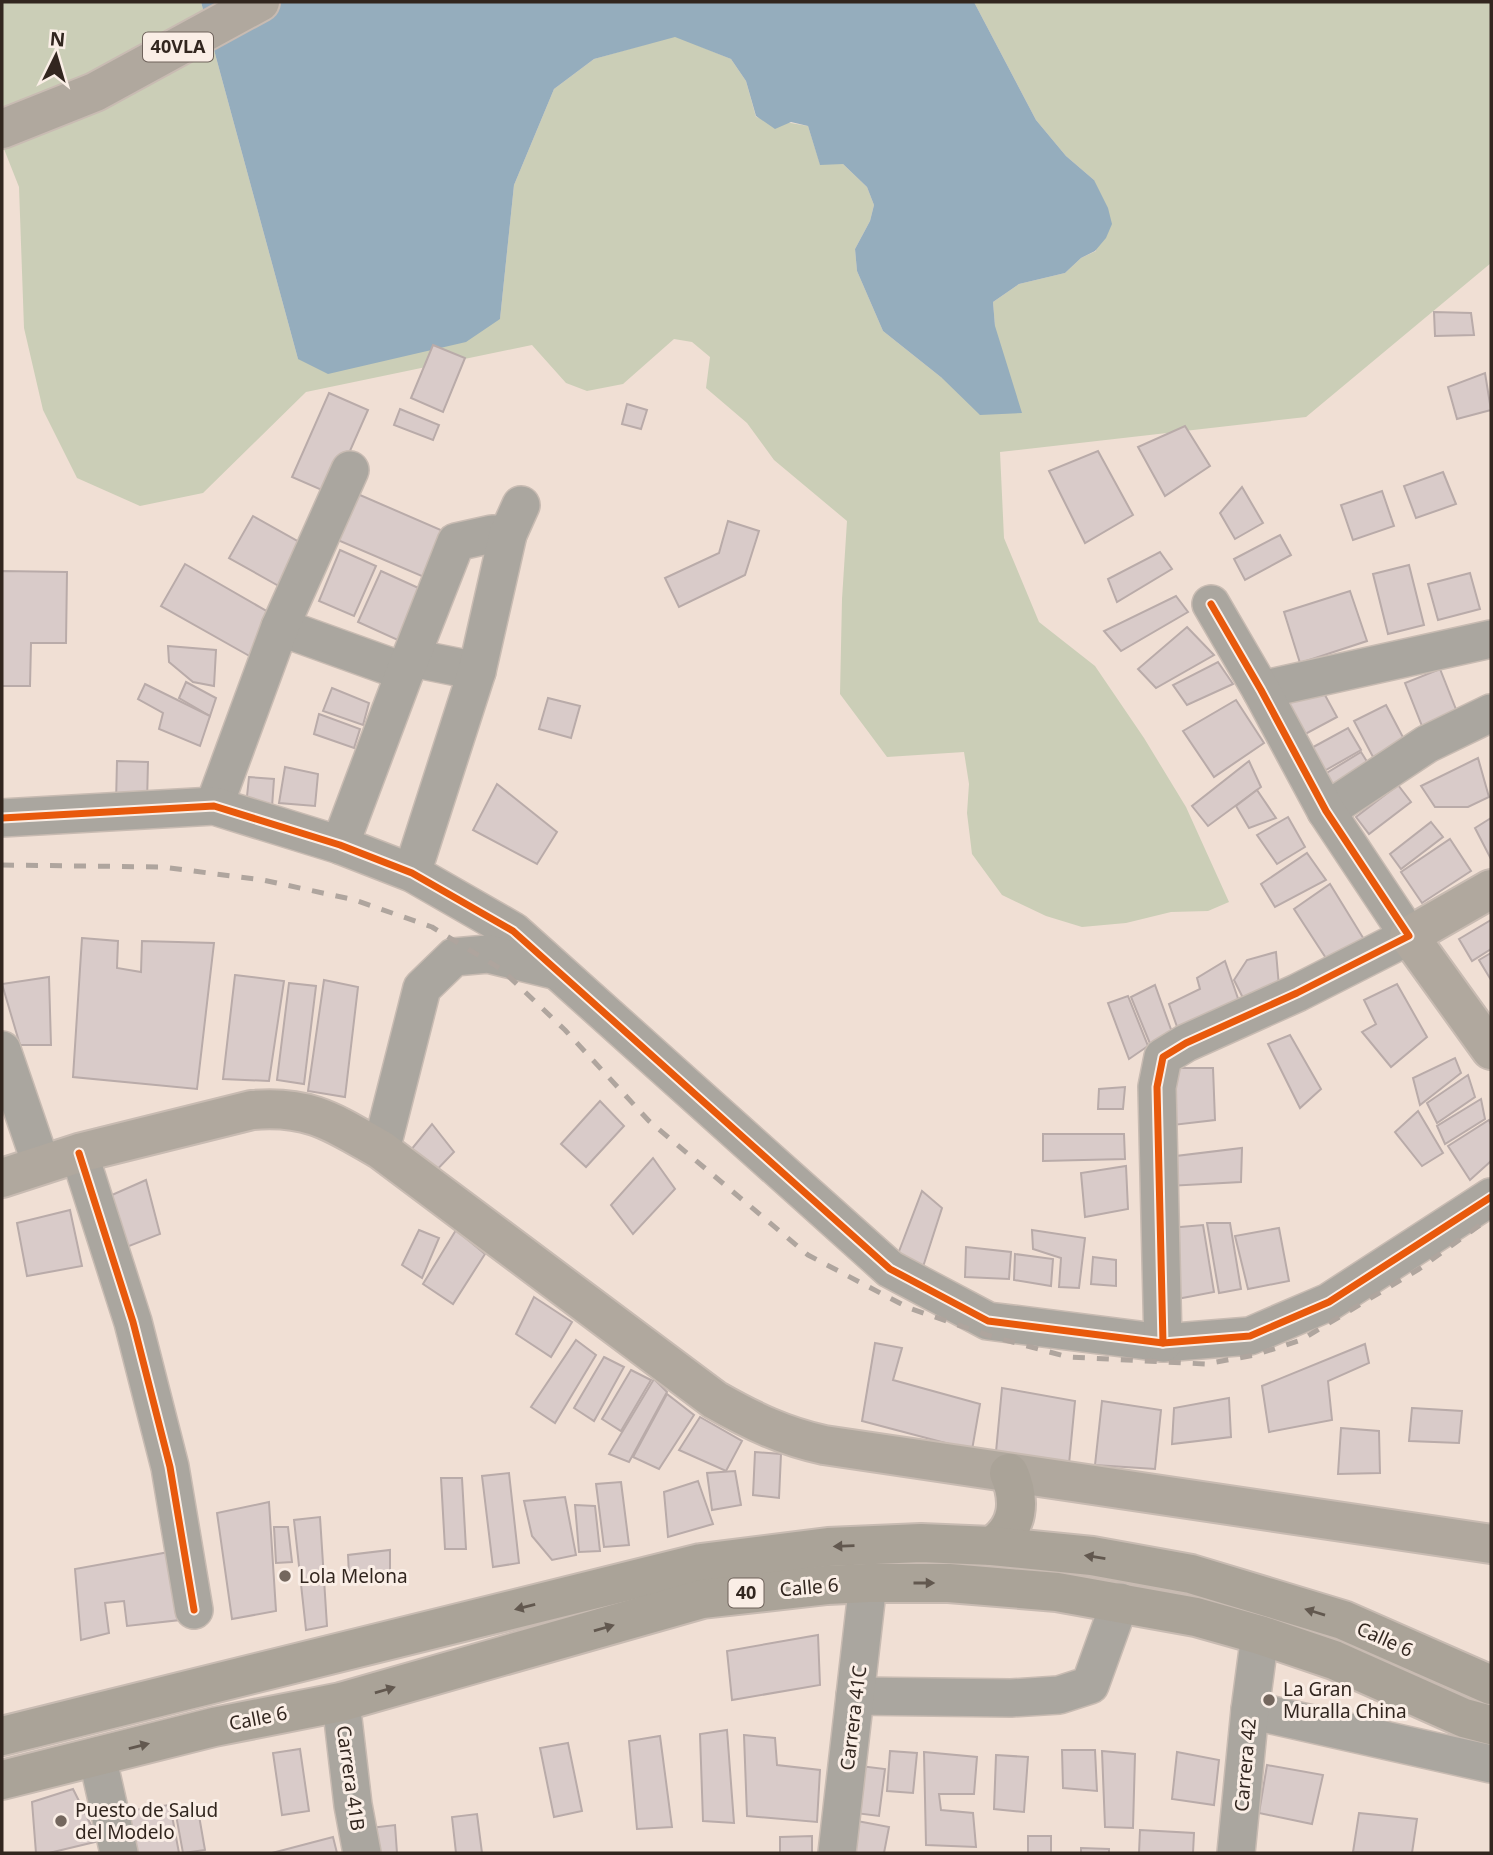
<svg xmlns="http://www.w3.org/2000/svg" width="1493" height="1855" font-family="'Noto Sans',sans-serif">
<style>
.green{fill:#cbceb7}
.water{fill:#95adbd}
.building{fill:#d9cbc9;stroke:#b9aba9;stroke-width:2}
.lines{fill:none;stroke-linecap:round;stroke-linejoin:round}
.minor-casing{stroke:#c8bbb2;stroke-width:40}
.major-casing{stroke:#c8bbb2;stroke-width:42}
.highway-casing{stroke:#c8bbb2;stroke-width:42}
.minor{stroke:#aaa69f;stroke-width:37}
.major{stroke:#b0a89e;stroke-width:38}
.highway{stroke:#aaa398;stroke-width:38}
.rail{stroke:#afa59e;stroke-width:5;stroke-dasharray:12 12;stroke-linecap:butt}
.cycleway-casing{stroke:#faeee6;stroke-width:11}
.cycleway{stroke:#e8590c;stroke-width:7}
.oneway{fill:#62584f}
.poi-dot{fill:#74675e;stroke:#faeee6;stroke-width:2.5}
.labels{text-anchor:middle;stroke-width:6;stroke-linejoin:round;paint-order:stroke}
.shield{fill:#faeee6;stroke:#6e625b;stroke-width:2}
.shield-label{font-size:18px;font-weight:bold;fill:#32261f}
.poi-label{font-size:19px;fill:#32261f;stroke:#faeee6;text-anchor:start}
.street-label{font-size:19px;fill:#32261f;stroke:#faeee6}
</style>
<rect width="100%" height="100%" fill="#f0dfd4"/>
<!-- green -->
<path class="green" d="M2,2h199l97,357 202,-40 14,-134 40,-96 40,-30 81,-23 56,23 15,22 10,36 52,9 12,38h23l24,23 7,18 -4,16 -15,28 2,22 26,60 59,47 53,-52 -2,-24 26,-18 46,-11 16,-15 15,-7 -2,-71 -28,-24 -30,-36 -62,-118h517v261l-185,154 -306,35 4,86 35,84 56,44 49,72 42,69 43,95 -21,9 -37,1 -45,11 -44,4 -36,-11 -44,-21 -30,-41 -5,-41 2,-29 -5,-32 -77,5 -47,-63 2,-95 5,-78 -73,-61 -27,-37 -41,-35 4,-31 -18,-15 -18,-3 -51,45 -36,7 -21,-8 -34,-38 -226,47 -103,101 -63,13 -63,-28 -34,-68 -19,-82 -5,-141 -17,-43z"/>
<!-- water -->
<path class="water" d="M201,2h773l62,118 30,36 28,24 14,28 4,16 -6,14 -11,13 -14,7 -16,15 -46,11 -26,18 2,24 27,87 -42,2 -38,-37 -59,-47 -26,-60 -2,-22 15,-28 4,-16 -7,-18 -24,-23 -23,1 -12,-39 -17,-4 -16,7 -19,-13 -10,-35 -15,-22 -56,-22 -81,22 -40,30 -40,96 -14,134 -34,23 -138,32 -30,-15z"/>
<!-- building -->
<g class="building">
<path d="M1434,312l37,1 3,22 -39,1z"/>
<path d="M433,345l32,13 -22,54 -32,-14z"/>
<path d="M1485,373l6,37 -34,9 -9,-32z"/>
<path d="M329,393l39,17 -37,84 -39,-17z"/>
<path d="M627,404l20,6 -6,19 -19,-5z"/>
<path d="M400,409l39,16 -6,15 -39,-15z"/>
<path d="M1185,426l25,40 -45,30 -27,-49z"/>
<path d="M1098,451l35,64 -48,28 -36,-72z"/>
<path d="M1443,472l13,32 -40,14 -12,-32z"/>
<path d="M1242,487l21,36 -28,16 -15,-26z"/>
<path d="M1382,491l12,35 -41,14 -12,-35z"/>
<path d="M353,492l97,42 -19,46 -98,-42z"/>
<path d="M253,516l55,31 -24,42 -55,-31z"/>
<path d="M728,521l31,10 -14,44 -66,32 -14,-29 54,-25z"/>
<path d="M1280,535l11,20 -46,25 -11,-21z"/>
<path d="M340,550l36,16 -22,50 -35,-15z"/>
<path d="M1160,552l12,17 -55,33 -9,-23z"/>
<path d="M185,564l92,53 -24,41 -92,-52z"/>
<path d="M1409,565l15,60 -36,9 -15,-60z"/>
<path d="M2,571l65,1 -1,71h-35l-1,43h-28z"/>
<path d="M381,571l53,24 -23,51 -53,-24z"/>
<path d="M1470,573l10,36 -42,11 -10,-36z"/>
<path d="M1350,591l17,50 -67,22 -16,-51z"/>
<path d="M1176,596l12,16 -67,39 -17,-20z"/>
<path d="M1187,627l27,28 -58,33 -18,-19z"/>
<path d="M168,646l48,4 -2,36 -21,-4 -24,-20z"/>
<path d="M1218,662l15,22 -46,21 -14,-20z"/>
<path d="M1440,669l19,48 -35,14 -19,-48z"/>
<path d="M186,682l30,16 -6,18 -31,-18z"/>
<path d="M145,684l65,32 -10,30 -41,-17 4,-16 -25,-14z"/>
<path d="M1320,686l17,31 -39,21 -17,-32z"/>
<path d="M332,688l37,15 -6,22 -40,-14z"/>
<path d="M548,698l32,8 -9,32 -32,-9z"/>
<path d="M1236,700l28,43 -50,34 -31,-46z"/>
<path d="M1386,705l19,36 -32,16 -19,-36z"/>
<path d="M319,714l41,15 -6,19 -40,-14z"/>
<path d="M1348,728l13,22 -42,24 -13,-23z"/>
<path d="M1361,752l10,16 -36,22 -10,-16z"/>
<path d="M1478,758l11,39 -21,10h-33l-14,-21z"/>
<path d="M117,761l31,1 -1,41h-31z"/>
<path d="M1249,761l12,26 -53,39 -16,-20z"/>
<path d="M285,767l33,7 -3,32 -36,-3z"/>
<path d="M249,777l25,2 -2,28 -26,-1z"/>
<path d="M497,784l60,48 -20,32 -64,-34z"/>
<path d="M1398,785l13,17 -42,32 -13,-17z"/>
<path d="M1257,790l19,28 -27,10 -13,-22z"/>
<path d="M1288,817l17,30 -28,17 -20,-29z"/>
<path d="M1491,818v41l-16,-31z"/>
<path d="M1431,822l12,15 -42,32 -11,-15z"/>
<path d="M1450,839l21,32 -49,32 -21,-31z"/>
<path d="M1307,853l19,27 -51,27 -14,-23z"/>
<path d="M1330,884l40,65 -37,20 -39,-60z"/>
<path d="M1491,920v29l-19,12 -13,-22z"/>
<path d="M82,938l36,3 -1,27 24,4 1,-31 72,2 -17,146 -124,-12z"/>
<path d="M1276,952l4,46 -31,12 -15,-30 13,-20z"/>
<path d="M1491,953v27l-12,-20z"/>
<path d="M1225,961l17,49 -61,28 -12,-34 31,-15 -3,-11z"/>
<path d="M235,975l49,6 -15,100 -46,-2z"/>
<path d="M49,977l2,68h-31l-18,-61z"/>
<path d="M324,980l34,7 -13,110 -37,-6z"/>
<path d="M289,983l27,3 -12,98 -27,-4z"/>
<path d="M1397,984l30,53 -36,30 -29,-35 14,-8 -12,-24z"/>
<path d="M1155,985l18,50 -22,11 -20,-49z"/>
<path d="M1128,996l20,50 -19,13 -21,-56z"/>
<path d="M1290,1035l31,54 -21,19 -32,-64z"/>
<path d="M1455,1058l6,15 -41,32 -7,-27z"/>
<path d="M1172,1068h41l2,52 -42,5z"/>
<path d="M1468,1075l7,22 -38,26 -10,-20z"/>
<path d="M1125,1087l-2,22h-25l1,-20z"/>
<path d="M1481,1099l4,20 -40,25 -8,-18z"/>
<path d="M600,1101l24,25 -38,41 -25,-23z"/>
<path d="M1418,1111l25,42 -21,13 -27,-34z"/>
<path d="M1489,1120l2,5v36l-21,19 -22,-34z"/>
<path d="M432,1124l22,28 -26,27 -22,-23z"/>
<path d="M1043,1134h81l1,25 -82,2z"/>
<path d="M1242,1148l-1,34 -73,4v-29z"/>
<path d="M653,1158l22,31 -42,45 -22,-29z"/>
<path d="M1126,1166l2,43 -43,8 -4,-44z"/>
<path d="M146,1180l14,54 -36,14 -19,-50z"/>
<path d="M922,1191l20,17 -20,62 -24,-16z"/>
<path d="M70,1210l12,56 -55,10 -10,-53z"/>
<path d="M1207,1223h23l11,66 -22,4z"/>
<path d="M1203,1225l11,67 -37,7 -8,-71z"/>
<path d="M1279,1228l10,53 -41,8 -13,-53z"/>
<path d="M419,1230l20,8 -17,40 -20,-13z"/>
<path d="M456,1230l29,24 -32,50 -30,-20z"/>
<path d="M1032,1230l53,8 -6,50 -20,-1 2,-29 -28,-9z"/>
<path d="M966,1247l45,5 -2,27 -44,-2z"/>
<path d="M1015,1254l38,5 -2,27 -37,-6z"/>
<path d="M1093,1257l23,3v26l-25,-2z"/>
<path d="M534,1297l38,25 -21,35 -35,-23z"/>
<path d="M576,1340l20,15 -41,68 -24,-16z"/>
<path d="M875,1343l27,5 -9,32 87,24 -8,46 -110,-29z"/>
<path d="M1365,1344l4,19 -41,18 4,39 -63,12 -7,-46z"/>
<path d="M604,1357l20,10 -30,54 -20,-13z"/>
<path d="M631,1370l20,10 -30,51 -19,-12z"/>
<path d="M654,1379l13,13 -38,70 -20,-8z"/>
<path d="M1002,1388l73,13 -6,63 -73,-12z"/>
<path d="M667,1394l27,21 -35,54 -26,-12z"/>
<path d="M1229,1398l2,39 -59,7 2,-36z"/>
<path d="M1102,1401l59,9 -6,59 -60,-4z"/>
<path d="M1412,1408l50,3 -3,32 -50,-2z"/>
<path d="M700,1417l42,24 -16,30 -47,-21z"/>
<path d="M1341,1428l38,3 1,42 -42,1z"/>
<path d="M755,1452l26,2 -2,44 -26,-3z"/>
<path d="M735,1471l6,34 -29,5 -5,-37z"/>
<path d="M509,1473l10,90 -26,4 -11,-91z"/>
<path d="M441,1478h21l4,71h-21z"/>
<path d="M698,1481l15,43 -45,13 -4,-45z"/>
<path d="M621,1482l8,63 -25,2 -8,-63z"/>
<path d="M565,1497l11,58 -24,5 -20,-24 -8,-35z"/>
<path d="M269,1502l7,109 -44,8 -15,-106z"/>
<path d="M575,1505l20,1 5,45 -21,1z"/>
<path d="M320,1517l7,109 -21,4 -12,-110z"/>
<path d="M274,1527h14l4,35 -16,1z"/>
<path d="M390,1550v22l-41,2 -1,-19z"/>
<path d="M169,1552l11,68 -53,6 -3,-25 -19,2 4,30 -28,7 -6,-71z"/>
<path d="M818,1635l2,50 -88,15 -5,-49z"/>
<path d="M727,1730l7,93 -31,-2 -3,-87z"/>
<path d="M744,1735l31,3 2,27 43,5 -3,52 -70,-6z"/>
<path d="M660,1736l12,91 -35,2 -8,-88z"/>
<path d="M568,1743l14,68 -28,6 -14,-69z"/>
<path d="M300,1749l9,62 -27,4 -9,-62z"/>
<path d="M1062,1750h33l2,41 -34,-3z"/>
<path d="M890,1751l27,2 -4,40 -26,-2z"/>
<path d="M1102,1751l33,3 -2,74 -28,-1z"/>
<path d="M924,1752l53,5 -3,37h-35l2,16 32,3 3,34 -50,-2z"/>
<path d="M1177,1752l42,8 -5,45 -42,-6z"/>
<path d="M996,1755l32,2 -4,55 -30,-3z"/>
<path d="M1267,1765l56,10 -11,49 -53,-11z"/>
<path d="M860,1766l25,3 -6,47 -24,-3z"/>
<path d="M73,1789l26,52 -50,12h-13l-4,-51z"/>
<path d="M170,1805l9,48h-57l-8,-40z"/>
<path d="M198,1810l7,40 -22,3 -7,-38z"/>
<path d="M1359,1813l58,6 -5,34 -59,-1z"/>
<path d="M477,1814l5,39h-26l-4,-36z"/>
<path d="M852,1820l37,7 -5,26h-32z"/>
<path d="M395,1825l2,28h-33l-2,-24z"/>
<path d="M1140,1830l54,3 -1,20h-54z"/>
<path d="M812,1836v17h-32v-16z"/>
<rect x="1028" y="1836" width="23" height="17"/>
<path d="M333,1837l4,16h-65z"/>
<path d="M1081,1848l28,1v4h-28z"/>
</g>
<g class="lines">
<defs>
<g id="minor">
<path d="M280,627l125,45"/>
<path d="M412,658l65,13"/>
<path d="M1261,690l230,-51"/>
<path d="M214,806l66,-179 70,-157"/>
<path d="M1326,811l101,-67 64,-31"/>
<path d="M2,818l212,-12 126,39 72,28 101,58 377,338 98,52 175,22 87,-7 79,-34 162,-105"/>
<path d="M340,845l65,-173 51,-130 36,-8h16"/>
<path d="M412,873l65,-202 31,-137 13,-29"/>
<path d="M2,1050l39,114"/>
<path d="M381,1150l41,-162 32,-31 34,-3 66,16"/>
<path d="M79,1153l54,169 37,145 24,143"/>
<path d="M1163,1343l-6,-256 6,-30 23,-14 111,-50 112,-57 -83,-125 -65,-121 -50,-86"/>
<path d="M855,1696l156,2 48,-3 31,-10 30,-83"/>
<path d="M341,1702l12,103 9,48"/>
<path d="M1250,1710l241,54"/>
<path d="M97,1756l22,97"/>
<path d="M837,1853l31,-270"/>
<path d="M1236,1853l14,-143 10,-75"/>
</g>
<g id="major">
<path d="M2,129l93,-37 165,-90"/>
<path d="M1491,889l-82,47 82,114"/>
<path d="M2,1178l77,-25 173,-43c58,-5 82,13 129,40l334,250c37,21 68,36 109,45l667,99"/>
</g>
<g id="highway">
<path d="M992,1546c27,-18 29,-45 17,-73"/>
<path d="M2,1736l699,-173 127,-16 93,-4 71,3 100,10 99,18 152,46 148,65"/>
<path d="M2,1780l212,-53 127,-25 361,-103 125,-14 41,-2h81l108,9 139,25 64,18 74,25 130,58 27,7"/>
</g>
</defs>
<!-- minor casing -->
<use href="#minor" class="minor-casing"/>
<!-- major casing -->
<use href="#major" class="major-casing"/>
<!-- highway casing -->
<use href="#highway" class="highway-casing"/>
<!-- minor -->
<use href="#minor" class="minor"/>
<!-- major -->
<use href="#major" class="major"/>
<!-- highway -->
<use href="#highway" class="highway"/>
<!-- rail -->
<path class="rail" d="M2,865l160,2 101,13 92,20 77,27 69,42 64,61 84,91 159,134 101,53 81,28 78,21 137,7 50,-9 46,-15 118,-71 72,-52"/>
<defs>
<g id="cycleway">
<path d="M2,818l212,-12 126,39 72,28 101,58 377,338 98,52 175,22 87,-7 79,-34 162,-105"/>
<path d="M79,1153l54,169 37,145 24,143"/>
<path d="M1163,1343l-6,-256 6,-30 23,-14 111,-50 112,-57 -83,-125 -65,-121 -50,-86"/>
</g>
</defs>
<!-- cycleway casing -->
<use href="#cycleway" class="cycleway-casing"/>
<!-- cycleway -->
<use href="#cycleway" class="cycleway"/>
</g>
<!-- one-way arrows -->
<defs><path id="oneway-solid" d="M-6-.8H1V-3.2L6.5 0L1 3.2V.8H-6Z" transform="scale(1.75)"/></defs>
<g class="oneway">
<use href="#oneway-solid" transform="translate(844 1546) rotate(178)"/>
<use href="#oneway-solid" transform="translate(1095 1557) rotate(-171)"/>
<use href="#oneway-solid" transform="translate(924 1583)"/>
<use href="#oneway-solid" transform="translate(525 1607) rotate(166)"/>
<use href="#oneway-solid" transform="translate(1315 1612) rotate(-163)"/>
<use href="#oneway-solid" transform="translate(604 1628) rotate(-16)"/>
<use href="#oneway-solid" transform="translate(385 1690) rotate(-16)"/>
<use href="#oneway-solid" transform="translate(139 1746) rotate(-14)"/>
</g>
<!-- markers -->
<g class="poi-dot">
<circle cx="285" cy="1576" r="7"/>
<circle cx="1269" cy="1700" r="7"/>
<circle cx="61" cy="1821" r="7"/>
</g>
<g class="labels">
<!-- shield labels -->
<g class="shield">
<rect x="143" y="32.5" width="70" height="29" rx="5"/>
<rect x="728.5" y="1578.5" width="35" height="29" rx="5"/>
</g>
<g class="shield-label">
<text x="178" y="53">40VLA</text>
<text x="746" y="1599">40</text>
</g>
<!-- poi labels -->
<g class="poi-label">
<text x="299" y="1583">Lola Melona</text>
<text x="1283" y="1696">La Gran<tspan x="1283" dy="22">Muralla China</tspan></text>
<text x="75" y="1817">Puesto de Salud<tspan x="75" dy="22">del Modelo</tspan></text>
</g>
<!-- street labels -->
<g class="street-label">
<text transform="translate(809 1587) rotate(-5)" y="7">Calle 6</text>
<text transform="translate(1385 1639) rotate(24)" y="7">Calle 6</text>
<text transform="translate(258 1718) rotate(-11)" y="7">Calle 6</text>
<text transform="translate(853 1718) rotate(-83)" y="7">Carrera 41C</text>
<text transform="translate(1245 1765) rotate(-85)" y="7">Carrera 42</text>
<text transform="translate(351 1778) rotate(82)" y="7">Carrera 41B</text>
</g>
</g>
<!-- border -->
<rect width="1493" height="1855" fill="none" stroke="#32261f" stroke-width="7"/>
<!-- north arrow -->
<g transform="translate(56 56) rotate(5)" stroke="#faeee6" stroke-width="5" paint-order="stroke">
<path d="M0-5L12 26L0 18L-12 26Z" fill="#32261f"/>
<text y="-10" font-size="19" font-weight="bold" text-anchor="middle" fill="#32261f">N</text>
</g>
</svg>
